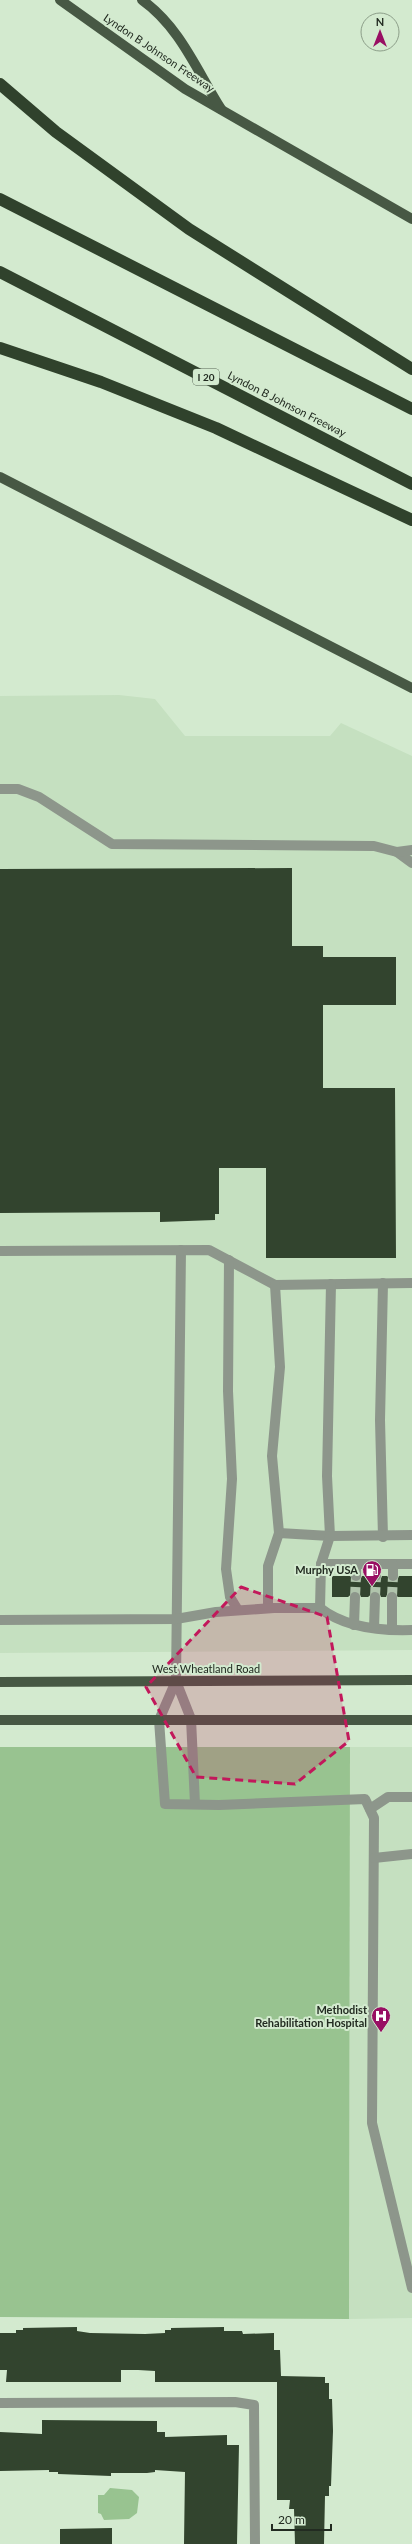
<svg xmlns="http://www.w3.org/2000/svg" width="412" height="2544" font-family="Lato,sans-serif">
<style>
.built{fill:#c5e0c0}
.green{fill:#98c390}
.building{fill:#32442e}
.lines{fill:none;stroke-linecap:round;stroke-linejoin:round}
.minor-tunnel{stroke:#b0c4ac;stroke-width:10;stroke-dasharray:10 5;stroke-linecap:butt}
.minor{stroke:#8d968b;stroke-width:10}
.major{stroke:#475844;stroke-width:10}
.highway{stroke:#30422c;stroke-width:12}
.marked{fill:#c2185b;fill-opacity:0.2;stroke:#c2185b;stroke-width:3;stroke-dasharray:8 5;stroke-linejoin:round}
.labels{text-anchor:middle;stroke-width:4;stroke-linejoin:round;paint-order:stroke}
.shield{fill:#d3eacf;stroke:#576455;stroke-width:1}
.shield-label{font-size:10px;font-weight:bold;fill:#222b21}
.street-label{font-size:11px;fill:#222b21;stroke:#d3eacf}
.poi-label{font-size:11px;font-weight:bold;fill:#222b21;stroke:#d3eacf;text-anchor:end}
</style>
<rect width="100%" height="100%" fill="#d3eacf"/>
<!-- built -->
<g class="built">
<path d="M119,695l36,4 30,37h145l11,-13 71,33v894l-412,3v-957z"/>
<path d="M350,1747h62v571l-63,1z"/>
</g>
<!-- green -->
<g class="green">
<path d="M0,1747h350l-1,572 -349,-2z"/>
<path d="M110,2488l22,2 7,7 -2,16 -8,6 -25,1 -3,-6 -3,-1v-18h6z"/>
</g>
<!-- building -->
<g class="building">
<path d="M292,868v78h31v11h73v48h-73v83h72l1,170h-130v-90h-47v46h-4v6l-55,2v-10l-160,1v-344z"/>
<path d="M332,1576h18l6,6 4,-1 2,-5h8l6,6 4,-1 2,-5h5l6,6 4,-1 2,-5h13v21h-14l-6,-6 -4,1 -2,5h-5l-2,-5 -4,-1 -7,6h-7l-2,-5 -4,-1 -7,6h-16z"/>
<path d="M77,2327v4l13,2 55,1 20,-1v-3h6v-2l53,-1v4h18l1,3 31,-1v17h6l1,26 44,1v6h4v16h3l1,32 -2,55h-2v10h-4l-1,48h-29l-1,-35h-5l1,-9h-13v-118h-122v-11l-17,-1h-17v12h-115l1,-12h-7v-37h16v-3h7v-2z"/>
<path d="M42,2420l115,1v11h8v5l62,-2v10h12l-2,99h-53l1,-72 -30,-2v2l-8,1h-36v3l-53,-2v-2h-9v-2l-49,1v-39l42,2z"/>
<path d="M112,2528v16h-52v-15z"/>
</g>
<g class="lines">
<!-- minor-tunnel -->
<g class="minor-tunnel">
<path d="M355,1597l1,-21"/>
<path d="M375,1597l1,-21"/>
<path d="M392,1597l1,-21"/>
</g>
<!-- minor -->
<g class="minor">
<path d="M0,789h18l21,8 73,47 262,2 23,6 15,11"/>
<path d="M397,852l15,-2"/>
<path d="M181,1250l-5,431 15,38 4,85"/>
<path d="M0,1251l209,-1 66,35 137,-2"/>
<path d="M229,1260l-1,131 4,88 -6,90 4,28 8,13"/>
<path d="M279,1533l51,3 -3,-60 4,-192"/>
<path d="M383,1537l-3,-117 3,-137"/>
<path d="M321,1564h91"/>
<path d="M393,1564v12"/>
<path d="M356,1576v-12"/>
<path d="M376,1576v-12"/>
<path d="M268,1608v-42l11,-33 -7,-77 8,-89 -5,-82"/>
<path d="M320,1608c25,20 61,23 92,22"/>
<path d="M0,1620l176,-1 40,-7 58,-4h46l1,-44 9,-28 82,-1"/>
<path d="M354,1625l1,-28"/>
<path d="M374,1628l1,-31"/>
<path d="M392,1629v-32"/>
<path d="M176,1681l-17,39 6,84 54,1 146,-6 9,19 -2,305 40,165"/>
<path d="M370,1809l18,-12h24"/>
<path d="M374,1858l38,-4"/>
<path d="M0,2403l235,-1 19,3 1,139"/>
</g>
<!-- major -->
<g class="major">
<path d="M60,0l125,89 227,130"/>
<path d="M142,0c38,27 55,71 79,109"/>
<path d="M0,477l412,211"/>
<path d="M0,1682l412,-2"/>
<path d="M0,1720h412"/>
</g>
<!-- highway -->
<g class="highway">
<path d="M0,84l56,48 133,97 223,140"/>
<path d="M0,199l412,210"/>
<path d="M0,272l412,212"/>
<path d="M0,348l101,34 115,46 196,92"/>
</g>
</g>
<!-- marked area -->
<path class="marked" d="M241,1587l86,30 22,124 -54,43 -99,-7 -50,-90z"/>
<!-- icons -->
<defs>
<symbol id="fuel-pin" viewBox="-11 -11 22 30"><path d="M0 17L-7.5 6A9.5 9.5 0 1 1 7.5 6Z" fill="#980f63" stroke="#d3eacf"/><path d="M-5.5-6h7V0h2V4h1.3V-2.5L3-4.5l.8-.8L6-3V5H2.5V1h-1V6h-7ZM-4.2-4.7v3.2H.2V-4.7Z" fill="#fff"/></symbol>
<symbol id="hospital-pin" viewBox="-11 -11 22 30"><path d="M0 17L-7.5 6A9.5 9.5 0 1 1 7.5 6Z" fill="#980f63" stroke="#d3eacf"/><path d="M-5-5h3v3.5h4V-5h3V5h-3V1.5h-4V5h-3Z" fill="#fff"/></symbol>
</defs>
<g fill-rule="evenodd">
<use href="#fuel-pin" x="361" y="1559" width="22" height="30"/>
<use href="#hospital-pin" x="370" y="2005" width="22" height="30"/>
</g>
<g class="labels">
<!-- shield labels -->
<rect class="shield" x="193" y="369" width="26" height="16" rx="3"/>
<g class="shield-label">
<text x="206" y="381">I 20</text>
</g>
<!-- street labels -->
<g class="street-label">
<text transform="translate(159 53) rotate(34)" y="4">Lyndon B Johnson Freeway</text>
<text transform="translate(287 404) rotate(27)" y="4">Lyndon B Johnson Freeway</text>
<text x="206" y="1673">West Wheatland Road</text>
</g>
<!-- poi labels -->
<g class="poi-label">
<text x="358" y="1574">Murphy USA</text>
<text x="367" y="2014">Methodist<tspan x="367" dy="13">Rehabilitation Hospital</tspan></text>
</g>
</g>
<!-- north arrow -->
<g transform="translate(380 32)"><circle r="19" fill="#d3eacf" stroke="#8c9e89"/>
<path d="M0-3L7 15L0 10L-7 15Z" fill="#980f63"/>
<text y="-6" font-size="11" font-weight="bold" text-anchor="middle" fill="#222b21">N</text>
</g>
<!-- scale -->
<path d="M272 2524v6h59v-6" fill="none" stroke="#222b21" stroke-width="2"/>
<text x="278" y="2524" font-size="12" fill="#222b21" stroke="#d3eacf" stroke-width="3" paint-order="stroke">20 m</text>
</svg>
